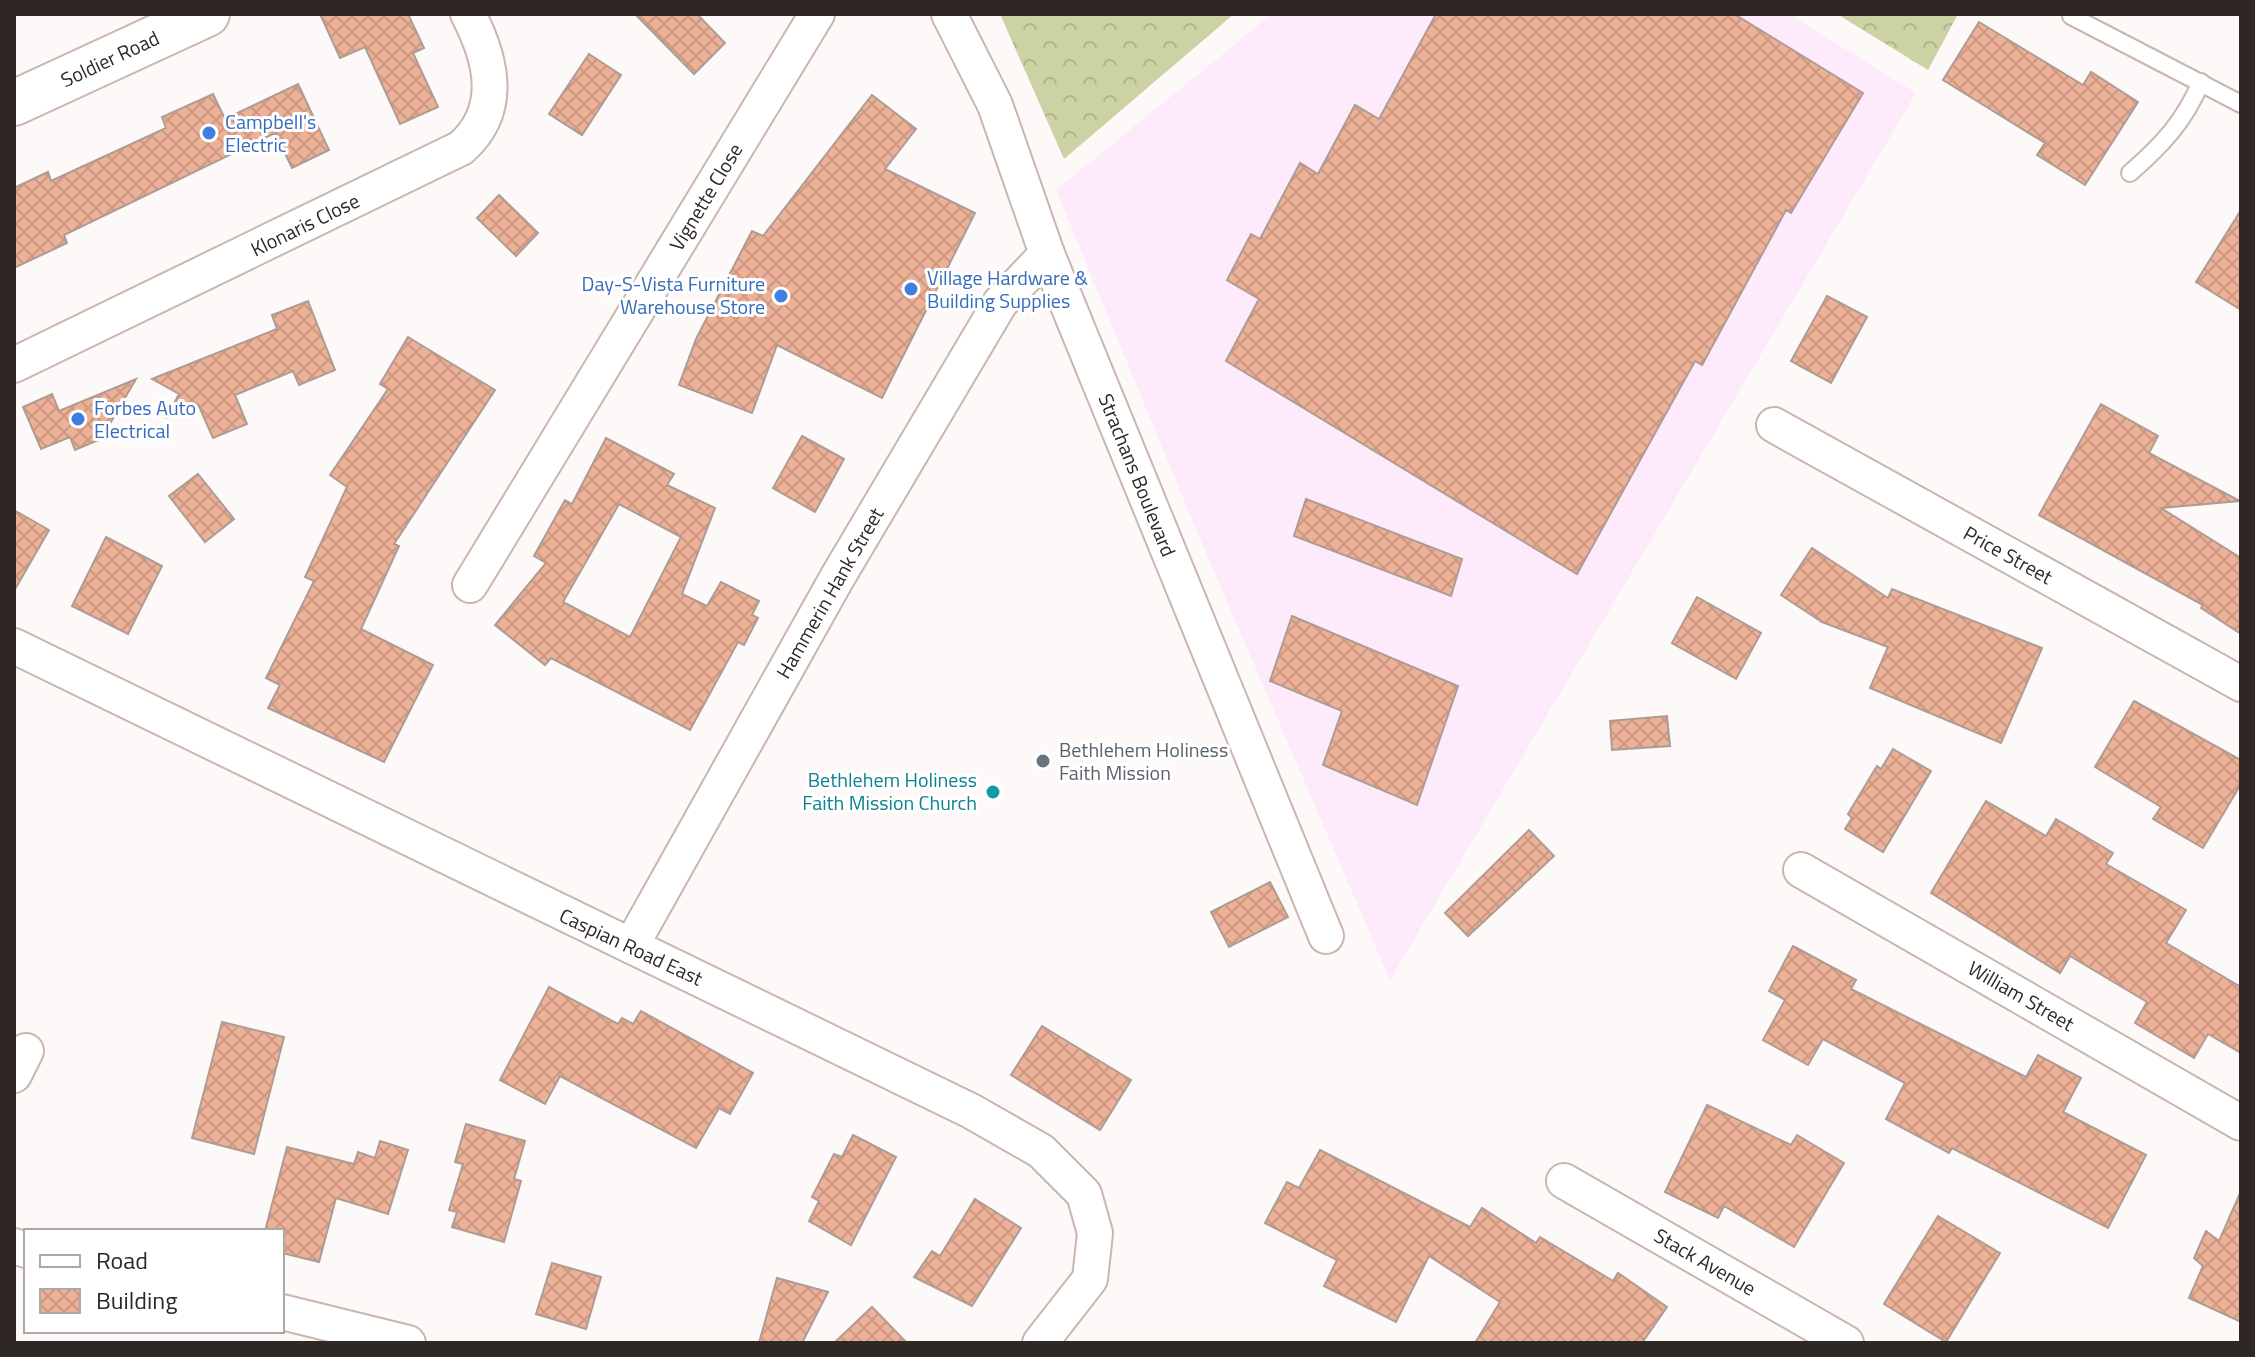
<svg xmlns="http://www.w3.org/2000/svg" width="2255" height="1357" font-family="'Titillium Web',sans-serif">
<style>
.commercial{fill:#fdeafa}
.forest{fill:url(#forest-crowns)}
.building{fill:url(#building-cross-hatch);stroke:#ae9c94;stroke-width:2;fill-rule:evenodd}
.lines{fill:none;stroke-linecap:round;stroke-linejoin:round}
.service-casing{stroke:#c9b7ae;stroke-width:20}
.minor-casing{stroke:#c9b7ae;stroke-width:38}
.secondary-casing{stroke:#c9b7ae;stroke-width:48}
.service{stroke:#fff;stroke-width:16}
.minor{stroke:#fff;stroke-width:34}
.secondary{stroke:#fff;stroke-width:44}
.shop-dot{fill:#3f7fe0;stroke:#fff;stroke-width:3}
.worship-dot{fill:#6b7280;stroke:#fff;stroke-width:3}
.culture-dot{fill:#0f9aa8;stroke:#fff;stroke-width:3}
.labels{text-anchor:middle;stroke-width:6;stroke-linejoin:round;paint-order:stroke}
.street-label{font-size:20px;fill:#2e2724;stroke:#fff}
.shop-label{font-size:20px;fill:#366cbe;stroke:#fff;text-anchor:start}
.worship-label{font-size:20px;fill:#5b616d;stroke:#fff;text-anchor:start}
.culture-label{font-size:20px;fill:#0d838f;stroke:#fff;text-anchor:end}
</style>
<defs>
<pattern id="forest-crowns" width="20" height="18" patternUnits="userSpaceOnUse" patternTransform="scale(2)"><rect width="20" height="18" fill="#ccd2a4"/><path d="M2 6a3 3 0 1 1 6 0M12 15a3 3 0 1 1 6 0" fill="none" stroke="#b0b48d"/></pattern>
<pattern id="building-cross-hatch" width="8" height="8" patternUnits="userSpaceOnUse" patternTransform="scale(2)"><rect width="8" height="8" fill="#edb197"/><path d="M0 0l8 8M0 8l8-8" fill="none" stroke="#cc9882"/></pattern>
</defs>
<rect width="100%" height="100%" fill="#fdf9f8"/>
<!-- commercial -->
<path class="commercial" d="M1272,14h517l127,79 -526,887 -192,-446 -142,-344z"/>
<!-- forest -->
<g class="forest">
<path d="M1000,14h234l-170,145z"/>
<path d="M1837,14h121l-30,56z"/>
</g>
<!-- building -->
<g class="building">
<path d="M320,14h88l16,34 -11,5 25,54 -38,17 -35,-77 -25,11z"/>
<path d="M635,14h62l28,29 -31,31z"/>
<path d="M1436,14h298l129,79 -72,120 -5,-3 -84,155 -7,-4 -118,213 -351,-213 33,-62 -32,-19 24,-46 9,5 40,-76 18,11 37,-69 24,14z"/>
<path d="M1979,22l104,63 8,-13 47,30 -53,83 -48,-30 8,-12 -102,-63z"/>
<path d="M589,54l32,21 -39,60 -33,-21z"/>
<path d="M298,84l31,66 -37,18 -17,-35 -211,102 3,8 -53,25v-80l34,-16 3,9 115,-53 -4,-11 51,-23 12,25z"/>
<path d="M872,95l44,34 -31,40 90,44 -93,185 -105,-53 -25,68 -73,-28 17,-46 56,-108 11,5z"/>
<path d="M499,195l39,38 -22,23 -39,-38z"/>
<path d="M2241,210v100l-45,-28z"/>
<path d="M1827,296l40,21 -36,66 -40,-22z"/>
<path d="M308,301l27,69 -36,15 -6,-14 -58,24 12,29 -34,14 -15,-34 -31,13 12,-23 -27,-15 125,-50 -5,-14z"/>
<path d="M408,337l87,53 -101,154 5,2 -38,83 72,36 -49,97 -116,-54 12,-23 -14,-7 48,-97 -9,-4 42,-90 -17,-12 58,-86 -8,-5z"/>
<path d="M136,379l-35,60 -26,11 -5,-13 -29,12 -18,-42 29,-13 7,17z"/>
<path d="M2101,404l57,32 -9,17 91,48 -79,7 80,50v76l-40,-26 2,-3 -164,-90z"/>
<path d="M802,436l42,23 -29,53 -42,-24z"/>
<path d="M606,438l68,36 -7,11 48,23 -33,86 25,12 14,-24 38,19 -7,14 6,3 -14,27 -6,-3 -48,88 -139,-72 -6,7 -50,-40 51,-62 -12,-7 31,-56 7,4zM619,504l62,33 -51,100 -67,-35z"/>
<path d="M198,474l36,45 -29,23 -36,-46z"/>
<path d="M1306,499l156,60 -11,37 -157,-60z"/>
<path d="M14,510l35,20 -35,61z"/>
<path d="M106,537l56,29 -34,68 -56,-28z"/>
<path d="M1812,548l76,50 4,-9 150,59 -41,95 -131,-55 18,-41 -66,-25 -41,-27z"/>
<path d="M1697,597l64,36 -25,46 -64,-36z"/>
<path d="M1292,616l166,70 -41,119 -94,-40 19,-54 -72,-30z"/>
<path d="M2134,701l107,59v24l-38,64 -50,-29 8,-12 -66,-40z"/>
<path d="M1667,716l3,30 -58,4 -2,-29z"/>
<path d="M1893,749l38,22 -48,81 -38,-23 7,-11 -4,-4 29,-48 4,3z"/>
<path d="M1986,801l60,35 10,-17 57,34 -7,11 80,46 -20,33 75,44v66l-33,-19 -14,24 -59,-35 12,-21 -77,-46 -10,17 -129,-80z"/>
<path d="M1529,830l25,26 -86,80 -23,-23z"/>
<path d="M1270,882l18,35 -59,30 -18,-35z"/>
<path d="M1793,946l63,34 -5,9 175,88 12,-22 43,23 -18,34 83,43 -38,73 -156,-80 -3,5 -63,-34 19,-36 -82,-44 -15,26 -45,-25 22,-40 -16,-9z"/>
<path d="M549,987l69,37 4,-6 11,6 8,-13 112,62 -23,41 -11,-6 -23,40 -136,-72 -15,28 -45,-24z"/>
<path d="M222,1022l62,15 -30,117 -62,-16z"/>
<path d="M1042,1026l89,54 -31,50 -89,-55z"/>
<path d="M1707,1105l84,40 6,-10 47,28 -50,84 -70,-41 -6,12 -53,-26z"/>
<path d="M466,1124l59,17 -11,38 7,2 -17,61 -52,-15 5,-15 -8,-2 14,-46 -8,-2z"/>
<path d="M853,1135l43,22 -45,88 -42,-24 10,-20 -7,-4 22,-43 8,3z"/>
<path d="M380,1141l28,9 -20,64 -52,-16 -17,64 -37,-9v-22h-17l22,-84 67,17 4,-12 17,6z"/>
<path d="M1320,1150l150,77 12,-19 54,35 4,-6 73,44 5,-8 49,34 -25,36h-167l25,-41 -71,-46 -33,66 -72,-36 13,-26 -72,-37 22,-41 12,6z"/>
<path d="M2241,1191v131l-52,-24 14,-32 -9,-8 12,-27 13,10z"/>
<path d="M975,1199l46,29 -49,78 -58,-29 18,-26 8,5z"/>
<path d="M1938,1216l62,37 -54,89 -62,-38z"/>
<path d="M552,1263l49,14 -15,52 -50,-15z"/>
<path d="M777,1278l51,14 -26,51h-43z"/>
<path d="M872,1307l35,36h-73z"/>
</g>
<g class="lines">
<defs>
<g id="service">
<path d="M2071,16l170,88"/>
<path d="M2130,173c32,-28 54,-51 71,-91"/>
</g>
<g id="minor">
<path d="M949,14l46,91 52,149 279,682"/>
<path d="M14,365l447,-217c43,-38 31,-88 7,-134"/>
<path d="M1774,425l467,259"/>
<path d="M470,585l347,-571"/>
<path d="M14,646l957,465 70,40 43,43 11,39 -5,46 -50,64"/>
<path d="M1801,870l440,253"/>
<path d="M631,946l206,-368 163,-275 47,-49"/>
<path d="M14,1075l12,-24"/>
<path d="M1564,1181l282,162"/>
<path d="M14,1246l12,4"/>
<path d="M282,1312l126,31"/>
</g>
<path id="secondary" d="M14,103l193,-89"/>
</defs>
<!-- service casing -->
<use href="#service" class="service-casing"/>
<!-- minor casing -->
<use href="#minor" class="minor-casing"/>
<!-- secondary casing -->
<use href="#secondary" class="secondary-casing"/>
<!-- service -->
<use href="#service" class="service"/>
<!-- minor -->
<use href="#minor" class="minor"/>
<!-- secondary -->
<use href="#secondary" class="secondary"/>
</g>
<!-- markers -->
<g class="shop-dot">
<circle cx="209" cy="133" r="8"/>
<circle cx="911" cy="289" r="8"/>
<circle cx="781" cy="296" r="8"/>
<circle cx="78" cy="419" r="8"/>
</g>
<circle class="worship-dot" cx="1043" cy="761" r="8"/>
<circle class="culture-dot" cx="993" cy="792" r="8"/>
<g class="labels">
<!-- street labels -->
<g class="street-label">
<text transform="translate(110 59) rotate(-25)" y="7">Soldier Road</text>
<text transform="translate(706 197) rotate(-59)" y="7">Vignette Close</text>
<text transform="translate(305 225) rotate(-26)" y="7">Klonaris Close</text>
<text transform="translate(1137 475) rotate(68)" y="7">Strachans Boulevard</text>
<text transform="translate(2008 555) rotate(29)" y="7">Price Street</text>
<text transform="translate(830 593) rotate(-60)" y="7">Hammerin Hank Street</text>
<text transform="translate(631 947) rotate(25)" y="7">Caspian Road East</text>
<text transform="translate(2021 996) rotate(30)" y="7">William Street</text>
<text transform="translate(1705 1262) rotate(30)" y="7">Stack Avenue</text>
</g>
<!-- shop labels -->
<g class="shop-label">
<text x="225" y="129">Campbell's<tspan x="225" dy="23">Electric</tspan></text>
<text x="927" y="285">Village Hardware &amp;<tspan x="927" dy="23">Building Supplies</tspan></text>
<text x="765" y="291" text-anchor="end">Day-S-Vista Furniture<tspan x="765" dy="23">Warehouse Store</tspan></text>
<text x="94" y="415">Forbes Auto<tspan x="94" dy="23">Electrical</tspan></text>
</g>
<!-- worship labels -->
<g class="worship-label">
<text x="1059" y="757">Bethlehem Holiness<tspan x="1059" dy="23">Faith Mission</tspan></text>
</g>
<!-- culture labels -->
<g class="culture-label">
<text x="977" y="787">Bethlehem Holiness<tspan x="977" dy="23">Faith Mission Church</tspan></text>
</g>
</g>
<!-- border -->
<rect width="2255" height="1357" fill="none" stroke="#2e2724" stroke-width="32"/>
<!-- legend -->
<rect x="24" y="1229" width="260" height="104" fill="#ffffff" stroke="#aba9a7" stroke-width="2"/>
<rect x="40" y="1255" width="40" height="12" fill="#ffffff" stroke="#aba9a7" stroke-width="2"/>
<text x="96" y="1269" font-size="24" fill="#2e2724">Road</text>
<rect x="40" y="1289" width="40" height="24" fill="url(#building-cross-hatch)" stroke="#aba9a7" stroke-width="2"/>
<text x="96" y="1309" font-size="24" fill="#2e2724">Building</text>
</svg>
